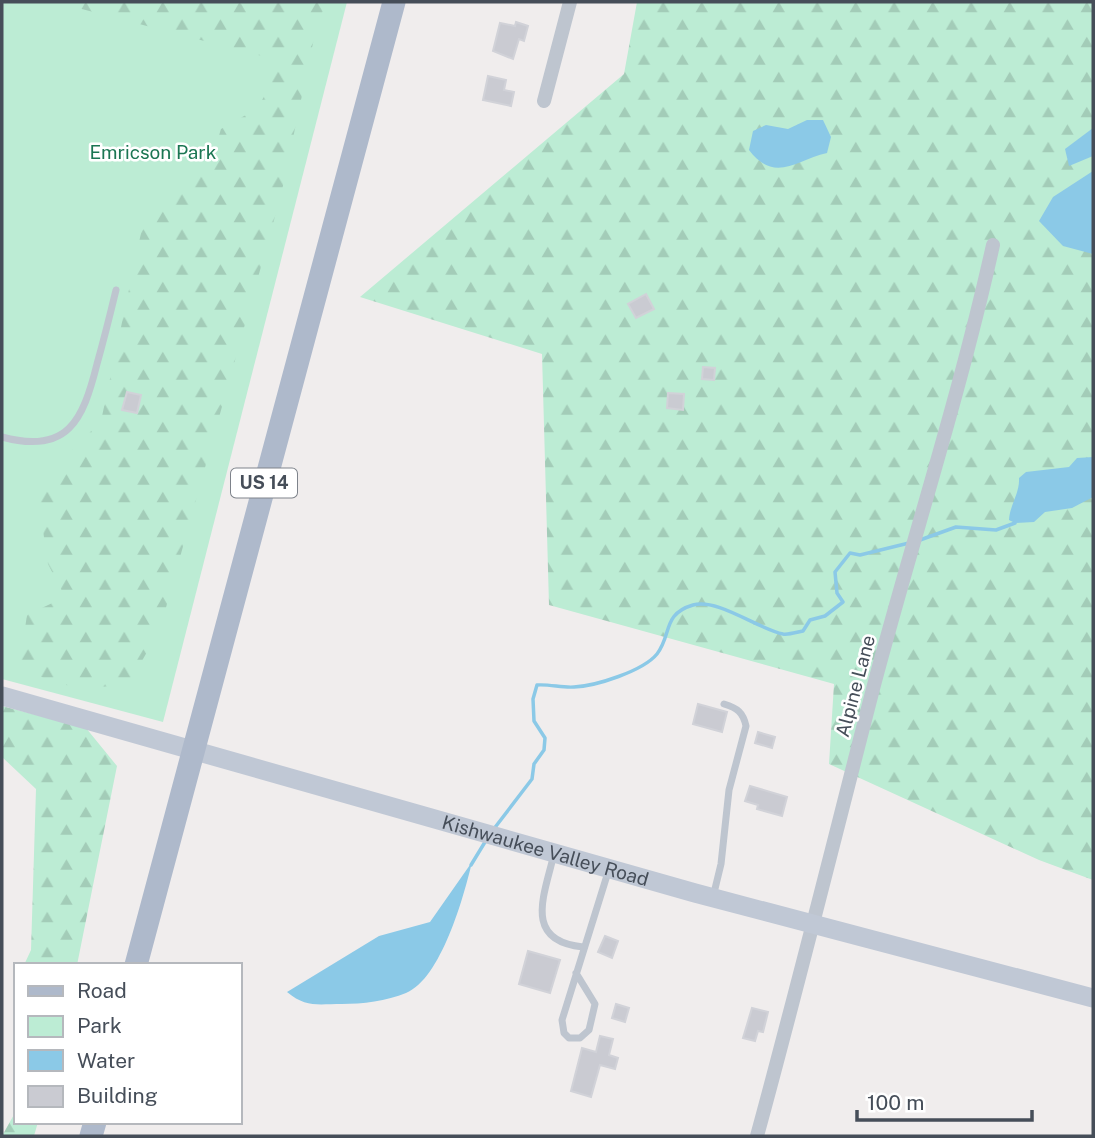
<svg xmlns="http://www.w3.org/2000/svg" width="1095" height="1138" font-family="'Public Sans',sans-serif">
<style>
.green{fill:#bcecd4}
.forest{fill:url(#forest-firs)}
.water{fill:#8bc9e7}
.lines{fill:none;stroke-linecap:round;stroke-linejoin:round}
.stream{stroke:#8bc9e7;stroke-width:3.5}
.building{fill:#cacbd2;stroke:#d1d2d8;stroke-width:2}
.lane{stroke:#bec5cf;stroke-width:7}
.street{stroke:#bec5cf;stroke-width:14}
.secondary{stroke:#c0c8d5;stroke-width:19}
.primary{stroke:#aeb9cb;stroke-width:23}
.labels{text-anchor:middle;stroke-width:5;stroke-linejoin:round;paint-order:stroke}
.shield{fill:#fff;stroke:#7e838b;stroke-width:2}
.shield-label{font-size:18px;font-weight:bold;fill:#464e59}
.park-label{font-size:19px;fill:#1b7653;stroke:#fff}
.street-label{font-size:19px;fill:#464e59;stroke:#fff}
</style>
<defs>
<pattern id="forest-firs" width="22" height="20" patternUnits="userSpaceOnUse" patternTransform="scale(1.75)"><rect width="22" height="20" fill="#bcecd4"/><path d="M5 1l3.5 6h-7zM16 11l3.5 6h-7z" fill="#a3ccb8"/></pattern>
</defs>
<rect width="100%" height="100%" fill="#f0eded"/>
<!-- green -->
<path class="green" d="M2,2h345l-184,720 -161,-43z"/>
<!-- forest -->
<g class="forest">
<path d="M55,2h180l24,6 13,-6h55l-10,22 -36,171 -121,434 -30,53c-49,11 -66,5 -111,-14l8,-53 38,-18 -17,-33 -10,-67 14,-26 49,-50 43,-202 34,-33 22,-15 16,-26 5,-16 37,-21 16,-31 -12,-21z"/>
<path d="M637,2h456v878l-54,-20 -210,-96 5,-80 -285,-79 -7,-251 -182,-57 264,-223z"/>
<path d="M2,706l84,22 31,38 -40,199h-53l7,-15 5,-161 -34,-32z"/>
<path d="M16,1111v11h22l-4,14h-32z"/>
</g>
<!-- water -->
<g class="water">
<path d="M807,120h16l8,17 -4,16c-31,7 -52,31 -78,-3l4,-19 13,-6 22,4z"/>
<path d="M1093,128v28l-24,10 -4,-17z"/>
<path d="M1093,171v83l-30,-8 -24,-25 14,-24z"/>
<path d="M1093,457v40l-21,11 -27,4 -11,10 -19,1 -6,-3c1,-16 11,-27 10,-42l7,-6 43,-5 8,-9z"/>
<path d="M472,862c-8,34 -31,117 -66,131 -19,8 -44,11 -64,11 -24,0 -36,4 -55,-12l92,-56 51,-14z"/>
</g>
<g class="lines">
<!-- stream -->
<g class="stream">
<path d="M920,540l36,-13 40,3 19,-7"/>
<path d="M493,830l39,-51 2,-15 10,-14 1,-12 -11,-17 -1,-22 4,-14c13,-1 25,3 37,2 22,-1 69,-16 83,-33 15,-19 5,-40 36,-49 25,-7 65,24 90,29 6,1 14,-2 20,-3l7,-11 15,-4 18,-14 -6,-9 -2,-21 15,-19 10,2 49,-12"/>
<path d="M471,865l14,-23"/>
</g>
</g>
<!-- building -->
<g class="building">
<path d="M516,22l12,4 -4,15 -5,-2 -6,20 -20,-8 7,-28 15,3z"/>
<path d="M488,76l18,4 -2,10 10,2 -3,14 -28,-6z"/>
<path d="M646,294l8,15 -18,9 -8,-14z"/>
<path d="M703,367l12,1 -1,12 -12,-1z"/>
<path d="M127,392l14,3 -4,18 -15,-3z"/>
<path d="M668,393l16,1 -1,16 -16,-2z"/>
<path d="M698,704l29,8 -5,20 -29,-8z"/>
<path d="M758,732l17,5 -3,11 -17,-5z"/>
<path d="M750,786l37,11 -5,19 -25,-7 1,-4 -13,-4z"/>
<path d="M605,936l13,5 -6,17 -14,-6z"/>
<path d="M528,951l32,9 -10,33 -31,-9z"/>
<path d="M616,1004l13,4 -4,14 -13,-4z"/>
<path d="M752,1008l16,4 -5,20 -5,-1 -3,10 -12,-3z"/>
<path d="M600,1036l13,3 -4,16 9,3 -3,11 -15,-4 -9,32 -20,-6 11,-43 14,4z"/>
</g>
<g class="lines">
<!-- lane -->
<g class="lane">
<path d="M2,437c66,18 81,-17 95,-73 7,-25 13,-49 19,-74"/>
<path d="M554,854c-10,42 -31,87 29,93"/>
<path d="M713,897l8,-33 8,-74 17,-64c-3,-14 -9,-18 -22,-22"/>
<path d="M576,973l19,31 -6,26 -9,8h-11l-5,-5 -2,-13 47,-151"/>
</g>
<!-- street -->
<g class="street">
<path d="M544,101l26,-99"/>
<path d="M757,1136c41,-150 78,-300 117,-451 39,-147 86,-291 119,-440"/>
</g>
<!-- secondary -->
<path class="secondary" id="s1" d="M2,696l693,197 398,105"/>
<!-- primary -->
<g class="primary">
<path d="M136,965l258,-963"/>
<path d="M91,1136l4,-14"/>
</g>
</g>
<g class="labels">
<!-- shield labels -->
<rect class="shield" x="231" y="468.5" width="66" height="29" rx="5"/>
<g class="shield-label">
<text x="264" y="489">US 14</text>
</g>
<!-- park labels -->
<g class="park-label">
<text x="153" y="159">Emricson Park</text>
</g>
<!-- street labels -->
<g class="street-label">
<text transform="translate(855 686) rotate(-75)" y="7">Alpine Lane</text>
<text dy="7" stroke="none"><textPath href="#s1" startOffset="565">Kishwaukee Valley Road</textPath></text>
</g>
</g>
<!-- border -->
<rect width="1095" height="1138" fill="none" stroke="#464e59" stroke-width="7"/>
<!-- legend -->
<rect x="14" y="963" width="228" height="161" fill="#ffffff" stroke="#b5b8bd" stroke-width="2"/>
<rect x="28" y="986" width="35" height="10" fill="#aeb9cb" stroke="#b5b8bd" stroke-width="2"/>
<text x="77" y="998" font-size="21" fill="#464e59">Road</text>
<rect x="28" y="1016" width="35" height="21" fill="#bcecd4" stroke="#b5b8bd" stroke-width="2"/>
<text x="77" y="1033" font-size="21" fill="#464e59">Park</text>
<rect x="28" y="1050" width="35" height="21" fill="#8bc9e7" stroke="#b5b8bd" stroke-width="2"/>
<text x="77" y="1068" font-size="21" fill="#464e59">Water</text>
<rect x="28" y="1086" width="35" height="21" fill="#cacbd2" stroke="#b5b8bd" stroke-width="2"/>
<text x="77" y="1103" font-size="21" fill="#464e59">Building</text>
<!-- scale -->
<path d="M857 1110v10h175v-10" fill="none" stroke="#464e59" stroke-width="3.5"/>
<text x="867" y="1110" font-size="21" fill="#464e59" stroke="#ffffff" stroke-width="5" paint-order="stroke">100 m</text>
</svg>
